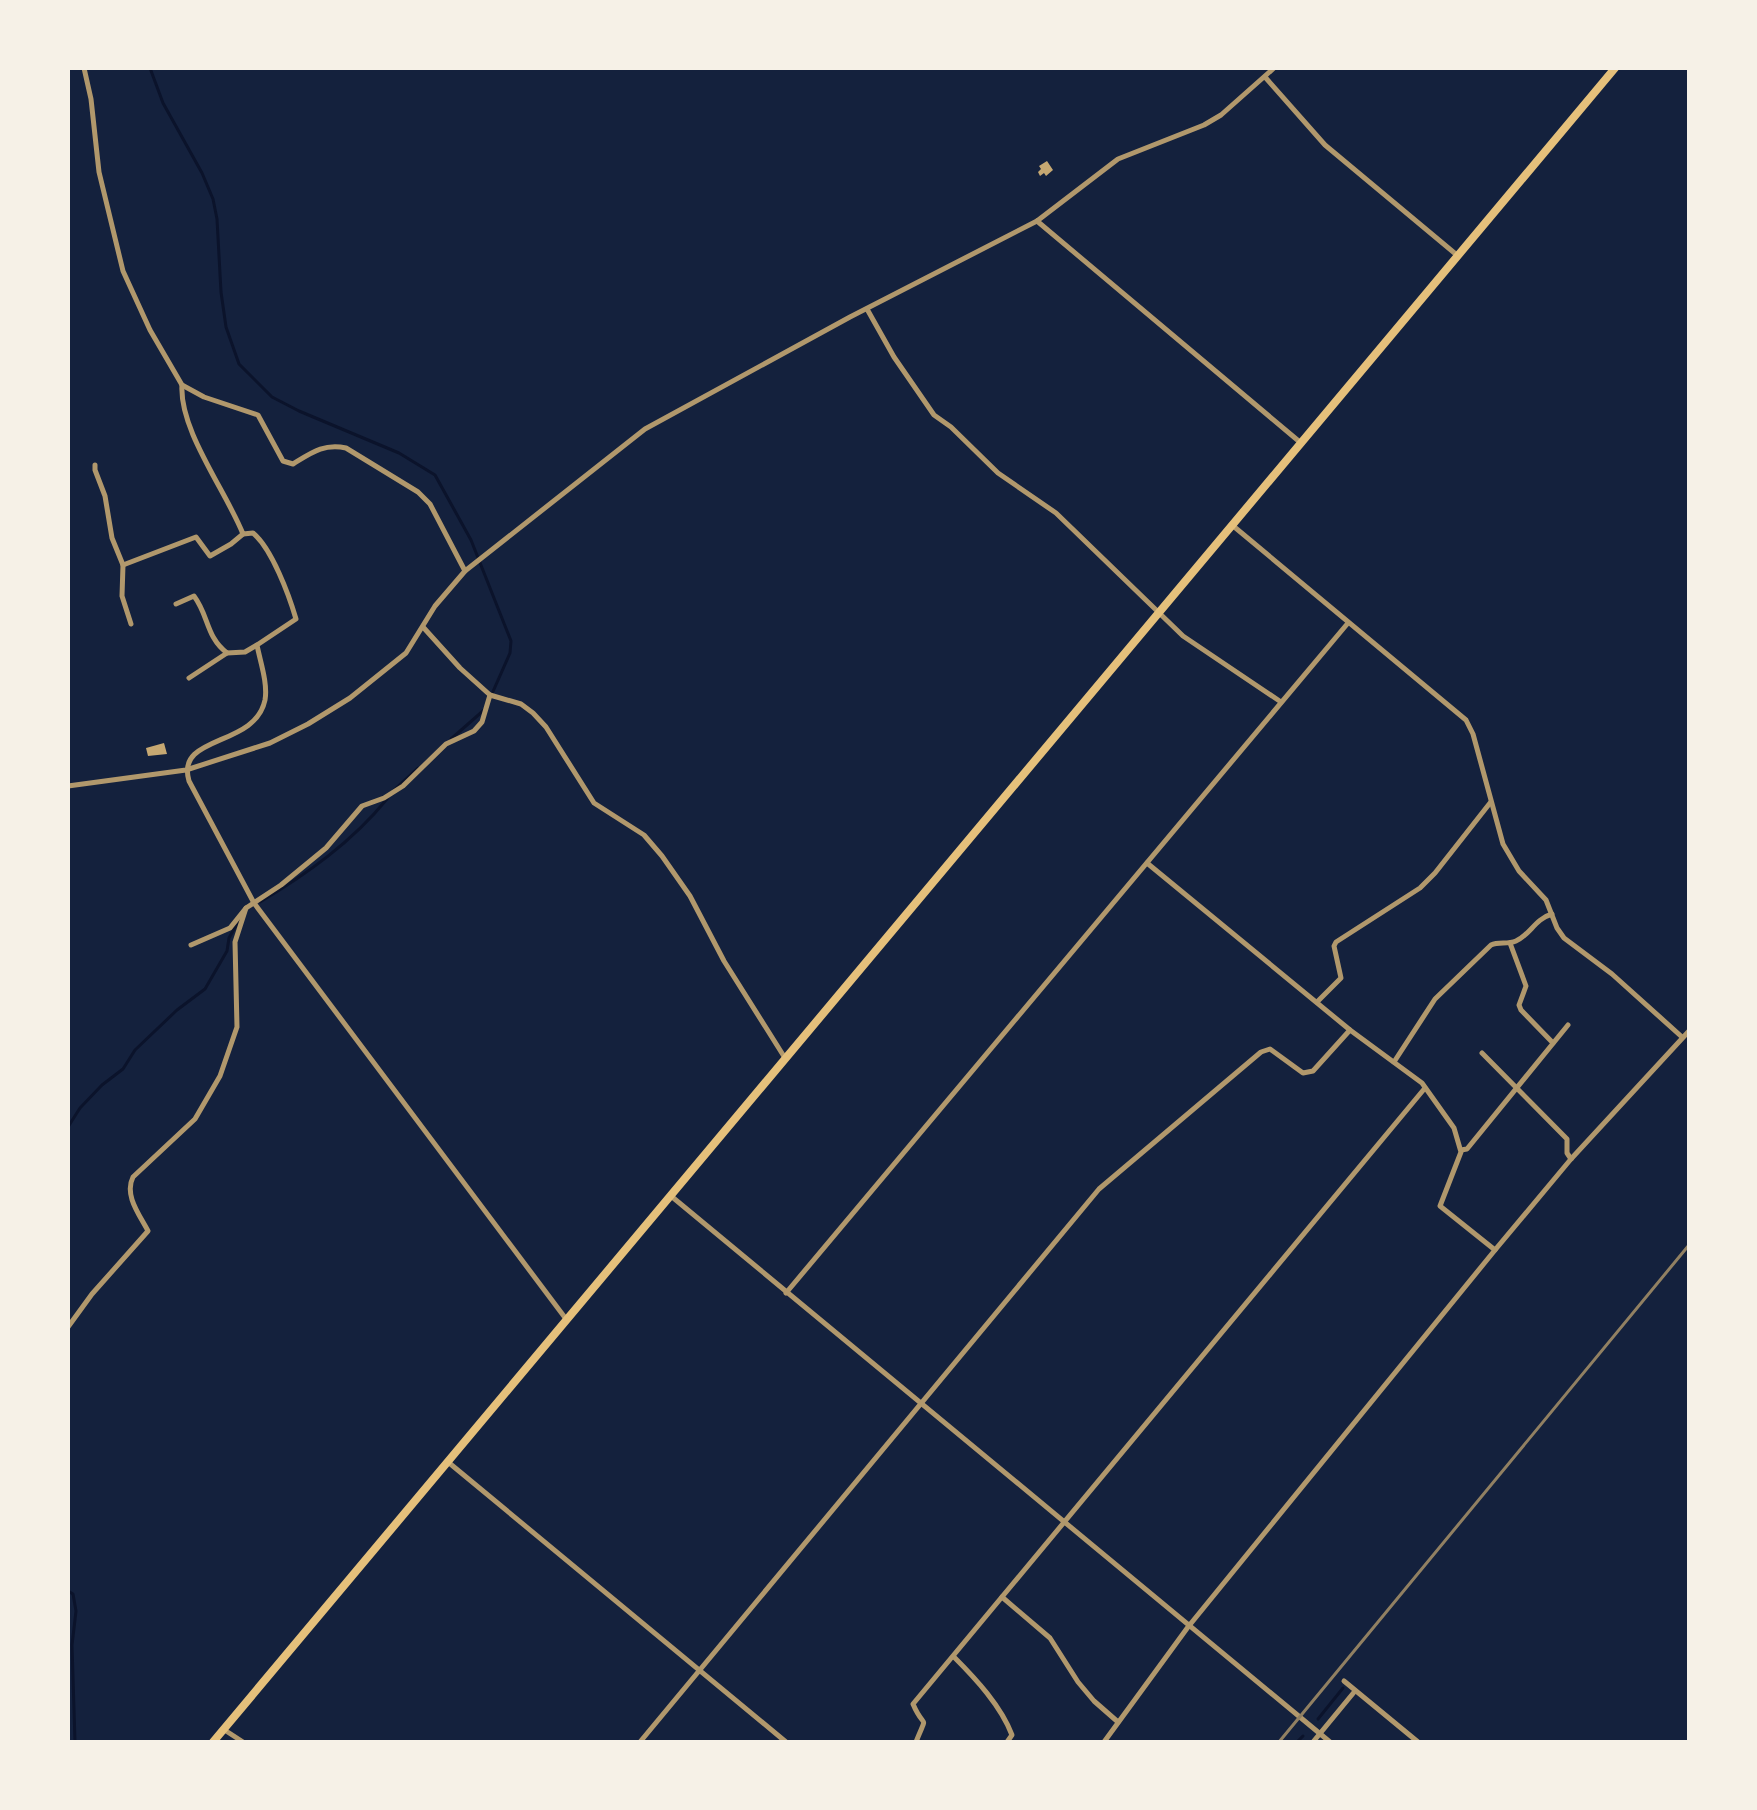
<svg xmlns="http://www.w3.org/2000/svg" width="1757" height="1810" font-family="'Noto Sans',sans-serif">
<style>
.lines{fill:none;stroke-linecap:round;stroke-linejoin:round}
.stream{stroke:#0b132b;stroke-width:3}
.building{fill:#c6a872}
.minor{stroke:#b1986c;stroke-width:5}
.trunk{stroke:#e5c07b;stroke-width:8}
.rail{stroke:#918062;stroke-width:3}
</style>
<rect width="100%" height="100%" fill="#14213d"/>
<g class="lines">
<!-- stream -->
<g class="stream">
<path d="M150,68l13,35 39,70 11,26 4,20 4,73 5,35 13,37 33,33 27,14 100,42 36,22 36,65 40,101 -1,12 -19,43"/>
<path d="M451,739l33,-29"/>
<path d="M394,790l24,-22"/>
<path d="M260,902c47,-28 92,-60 127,-103"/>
<path d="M68,1127l12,-19 22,-23 21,-16 12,-19 42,-40 28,-21 22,-38 2,-13 10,-18"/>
<path d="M68,1591l5,3 3,17 -4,34 3,97"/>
<path d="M1318,1719l25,-31"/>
<path d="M1297,1742l6,-6"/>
</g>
</g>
<!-- building -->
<g class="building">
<path d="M1047,161l6,9 -7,6 -2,-3 -4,3 -2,-4 3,-3 -2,-3z"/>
<path d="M164,743l3,11 -19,2 -2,-8z"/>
</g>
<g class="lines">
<!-- minor -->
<g class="minor">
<path d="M84,68l7,31 8,73 24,99 27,59 32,55 22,12 54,18 25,46 10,3c18,-11 31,-21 53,-16l72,44 12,12 35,67"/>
<path d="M1265,77l60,68 133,111"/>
<path d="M1037,221l264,222"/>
<path d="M867,309l27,48 40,58 17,12 47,46 58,40 127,123 98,66"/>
<path d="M182,385c-3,45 44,106 61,149l10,-1c19,16 36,62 43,86l-39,26c3,16 11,38 8,55 -10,48 -90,34 -76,81l65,122 312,416"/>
<path d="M95,465v5l10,26 7,42 11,27 -1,31 9,28"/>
<path d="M1232,525l234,195 7,14 30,110 16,27 27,29 11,28 7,10 48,36 70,63"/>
<path d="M123,565l73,-28 14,19 21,-12 12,-10"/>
<path d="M176,604l18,-8c15,20 12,41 33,57l18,-1 12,-7"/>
<path d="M423,627l37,41 30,27 31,9 12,9 13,14 48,76 50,32 18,21 28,40 34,65 61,97"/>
<path d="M189,678l38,-25"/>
<path d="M68,786l118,-16 84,-27 38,-19 42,-26 56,-45 29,-47 30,-35 180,-142 205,-112 187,-96 81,-62 86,-34 17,-10 53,-47"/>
<path d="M1147,863l203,167 72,53 32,45 7,24 -21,54 55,44"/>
<path d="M1510,943l16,43 -7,19 2,5 32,33"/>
<path d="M191,945l39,-17 16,-20 35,-23 45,-37 36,-42 22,-8 19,-12 43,-42 28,-13 8,-9 8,-27"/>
<path d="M1317,1002l24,-24 -7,-32 2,-4 84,-54 15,-15 55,-70"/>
<path d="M1482,1053l85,86v14l4,6"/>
<path d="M1394,1062l41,-63 56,-54c8,-4 16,0 25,-4 14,-6 19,-22 36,-27"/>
<path d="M1461,1150l6,-1 101,-124"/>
<path d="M671,1196l659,546"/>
<path d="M786,1293l562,-670"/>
<path d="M68,1327l24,-33 56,-63c-9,-17 -24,-36 -15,-54l62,-58 25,-43 17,-49 -2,-85 11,-34"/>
<path d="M448,1462l338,280"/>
<path d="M1002,1597l48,41 28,44 16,19 24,21"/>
<path d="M954,1657c22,22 47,49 58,78l-5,7"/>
<path d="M1344,1681l74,61"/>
<path d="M223,1729l20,13"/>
<path d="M640,1742l459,-553 162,-137 9,-3 33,24 10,-2 37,-41"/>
<path d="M916,1742c12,-31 9,-10 -3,-38l512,-616"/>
<path d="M1104,1742l84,-115 307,-377 76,-91 118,-128"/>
<path d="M1313,1742l42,-51"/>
</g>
<!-- trunk -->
<path class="trunk" d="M213,1742l1402,-1674"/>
<!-- rail -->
<path class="rail" d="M1279,1742l410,-497"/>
</g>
<!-- border -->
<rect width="1757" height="1810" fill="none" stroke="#f6f1e7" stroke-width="140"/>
</svg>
